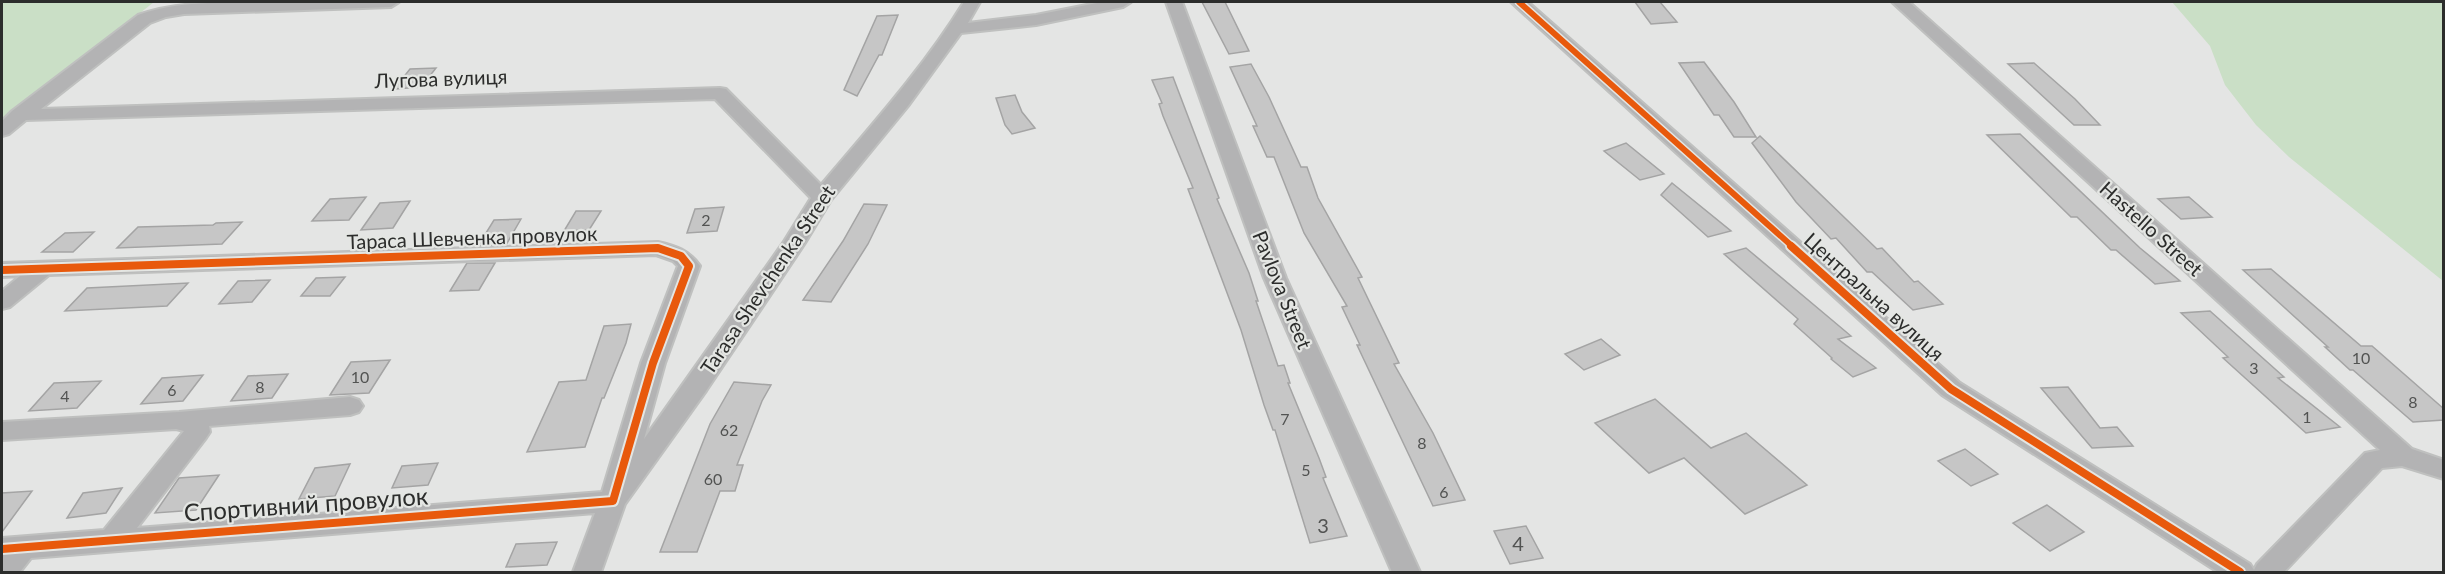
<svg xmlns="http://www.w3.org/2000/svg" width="2445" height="574" font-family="Lato,sans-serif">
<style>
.green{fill:#cadfc6}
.building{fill:#c6c6c6;stroke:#a4a4a4;stroke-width:1.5}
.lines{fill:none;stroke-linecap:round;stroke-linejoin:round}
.minor-casing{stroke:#bfc0bf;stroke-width:4}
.minor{fill:#b3b3b4;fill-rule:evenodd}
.cycleway-far1-casing{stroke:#e4e6e3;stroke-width:9}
.cycleway-casing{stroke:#e4e6e3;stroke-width:12}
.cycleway-far1{stroke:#e8590c;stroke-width:6}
.cycleway{stroke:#e8590c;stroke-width:8}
.labels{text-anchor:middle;stroke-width:4.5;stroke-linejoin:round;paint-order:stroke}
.number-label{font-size:16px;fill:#525352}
.street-label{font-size:20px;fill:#2c2d2c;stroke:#e4e6e3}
.near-number-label{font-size:20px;fill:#525352}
.near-street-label{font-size:24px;fill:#2c2d2c;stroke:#e4e6e3}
</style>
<rect width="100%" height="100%" fill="#e4e5e4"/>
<!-- green -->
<g class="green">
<path d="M2,2h152l-152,120z"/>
<path d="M2172,2h271v279l-154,-124 -33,-32 -31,-40 -15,-39z"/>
</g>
<!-- building -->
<g class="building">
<path d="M1202,2h23l24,49 -20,3z"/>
<path d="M1635,2h25l17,20 -26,2z"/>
<path d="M898,15l-16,40h-3l-22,41 -13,-6 33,-74z"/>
<path d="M1704,62l30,40 22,35h-22l-15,-22h-5l-35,-52z"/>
<path d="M2034,63l41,36 25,26h-26l-66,-61z"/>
<path d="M1251,64l18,33 32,70h6l11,31 44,79 -4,1 41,85 -5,1 39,69 32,67 -32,6 -76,-161h3l-18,-38 5,-1 -43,-73 -30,-76h-7l-14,-31h4l-27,-59z"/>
<path d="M436,68l-15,19 -27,2 16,-20z"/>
<path d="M1173,77l46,121 -2,1 32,74 9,28h-2l22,65 6,-1 6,18h-2l31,75 7,19 -3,1 24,58 -37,7 -35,-113h-2l-9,-25 -23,-75 -53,-141 5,-1 -30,-72 -4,-12 3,-1 -10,-23z"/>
<path d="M1015,95l7,17 13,16 -23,6 -7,-9 -9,-27z"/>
<path d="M2020,134l120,114 40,33 -25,3 -39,-34h-5l-34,-33h-6l-84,-82z"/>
<path d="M1760,136l117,113 5,-1 32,34 4,-1 25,23 -30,6 -41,-38h-5l-31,-34 -5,1 -35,-37 -44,-59z"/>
<path d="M1626,143l38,31 -24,6 -36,-29z"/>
<path d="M1672,183l59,48 -23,6 -47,-42z"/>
<path d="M366,197l-17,23 -37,1 18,-22z"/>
<path d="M2189,197l23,20 -31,2 -23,-20z"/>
<path d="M410,201l-17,27 -32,2 19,-27z"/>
<path d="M864,204l23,1 -19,39 -37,58 -28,-2 40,-59z"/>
<path d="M724,207l-7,24 -30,2 8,-24z"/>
<path d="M576,211h25l-12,19 -25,1z"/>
<path d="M521,219l-15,26 -28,1 16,-26z"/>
<path d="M242,222l-20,22 -105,4 21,-21 75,-2 3,-2z"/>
<path d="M94,232l-21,20h-31l23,-19z"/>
<path d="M1746,248l105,88 -13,3 38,29 -23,9 -22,-18 1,-1 -38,-34 4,-5 -74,-65z"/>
<path d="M467,263h28l-16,27 -29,1z"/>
<path d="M2271,269l90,77h11l72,63v11l-31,2 -60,-52h-3l-25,-23h3l-85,-77z"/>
<path d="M345,277l-15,19h-29l15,-18z"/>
<path d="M270,280l-18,22 -33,2 19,-23z"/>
<path d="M188,283l-21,23 -102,5 22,-23z"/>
<path d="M2210,311l74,66 -6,1 62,49 -34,6 -83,-75 5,-1 -47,-44z"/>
<path d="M631,324l-5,19 -22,55h-2l-17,49 -58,5 32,-70 27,-2 18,-54z"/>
<path d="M1601,339l19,16 -36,15 -19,-16z"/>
<path d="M390,360l-21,33 -39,2 21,-33z"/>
<path d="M288,374l-16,24 -41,3 17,-25z"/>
<path d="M203,375l-20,26 -42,3 21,-26z"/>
<path d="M101,381l-24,27 -48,3 25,-28z"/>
<path d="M734,382l37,3 -9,16 -25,64h6l-8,26h-15l-23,61h-37l50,-128z"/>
<path d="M2068,387l32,41 17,-1 16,19 -41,2 -51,-60z"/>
<path d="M1655,399l56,49 35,-15 61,52 -62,29 -61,-56 -35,15 -54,-50z"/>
<path d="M1965,449l33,25 -27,12 -33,-25z"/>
<path d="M438,463l-10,22 -36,3 10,-22z"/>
<path d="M350,464l-15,32 -36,3 16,-31z"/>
<path d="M219,475l-23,35 -41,3 24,-35z"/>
<path d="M122,488l-16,25 -39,5 16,-25z"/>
<path d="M32,491l-30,41v-39z"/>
<path d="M2047,505l37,27 -34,19 -37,-28z"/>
<path d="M1526,526l17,32 -33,6 -16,-33z"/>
<path d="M557,542l-10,23 -41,2 10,-23z"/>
</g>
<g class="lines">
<defs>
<g id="minor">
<path d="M260,2h139l-8,5 -207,7 -18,3 -16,6 -109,86 679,-21 6,1 95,96c50,-59 103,-118 143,-183h16l-12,21 68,-8 66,-13h29l-8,5 -87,18 -75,8 -53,73 -77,94 -26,43 -99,148 -81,113 -24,68h-28l22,-59 -564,45 -11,14h-18v-34l102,-8 80,-99 -8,-2 -174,11v-18l177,-10 171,-15 9,3 4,6 -4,6 -9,3 -141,11 1,6 -4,6 -69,90 465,-36 39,-129 37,-97 -5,-5 -17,-6 -607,20 -39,32 -8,2v-18l18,-15 -18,1v-14l656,-21c18,4 31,8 42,24l-35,97 -21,76 139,-196 28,-45 -96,-99 -689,21 -17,14 -7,2v-15l10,-10 126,-96c40,-14 81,-12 122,-13z"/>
<path d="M1166,2h16l104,276 134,294h-28l-128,-294z"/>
<path d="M1511,2h17l432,381 290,181 4,6 3,-6 108,-111 15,-3 -488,-448h17l503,447 32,11v19l-42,-13 -20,2 -98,104h-66l-276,-177z"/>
</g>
</defs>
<!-- minor casing -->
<use href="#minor" class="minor-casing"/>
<!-- minor -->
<use href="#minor" class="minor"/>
<defs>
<path id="cycleway-far1" d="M1519,2l274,245"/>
<g id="cycleway">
<path d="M1791,246l160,143 289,183"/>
<path d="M2,270l656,-22 23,8 8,10 -36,97 -40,138 -611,48"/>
</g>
</defs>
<!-- cycleway-far1 casing -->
<use href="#cycleway-far1" class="cycleway-far1-casing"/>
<!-- cycleway casing -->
<use href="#cycleway" class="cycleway-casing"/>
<!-- cycleway-far1 -->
<use href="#cycleway-far1" class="cycleway-far1"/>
<!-- cycleway -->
<use href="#cycleway" class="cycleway"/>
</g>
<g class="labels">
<!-- number labels -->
<g class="number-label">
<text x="706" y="226">2</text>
<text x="2361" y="364">10</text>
<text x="2254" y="374">3</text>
<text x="360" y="383">10</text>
<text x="260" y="393">8</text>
<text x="172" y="396">6</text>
<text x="65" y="402">4</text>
<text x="2413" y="408">8</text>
<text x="2307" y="423">1</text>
<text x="1285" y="425">7</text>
<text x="729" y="436">62</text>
<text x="1422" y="449">8</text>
<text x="1306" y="476">5</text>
<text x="713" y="485">60</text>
<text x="1444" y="498">6</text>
</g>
<!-- street labels -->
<g class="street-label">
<text transform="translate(441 79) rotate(-2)" y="7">Лугова вулиця</text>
<text transform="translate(2151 229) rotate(42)" y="7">Hastello Street</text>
<text transform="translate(472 238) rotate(-2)" y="7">Тараса Шевченка провулок</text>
<text transform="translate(768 280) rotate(-56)" y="7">Tarasa Shevchenka Street</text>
<text transform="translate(1282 290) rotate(68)" y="7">Pavlova Street</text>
<text transform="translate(1874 297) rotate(42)" y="7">Центральна вулиця</text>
</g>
<!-- near-number labels -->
<g class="near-number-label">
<text x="1323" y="533">3</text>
<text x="1518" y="551">4</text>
</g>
<!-- near-street labels -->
<g class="near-street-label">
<text transform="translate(306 505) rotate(-4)" y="8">Спортивний провулок</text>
</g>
</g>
<!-- border -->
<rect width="2445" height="574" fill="none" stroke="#2c2d2c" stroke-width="6"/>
</svg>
